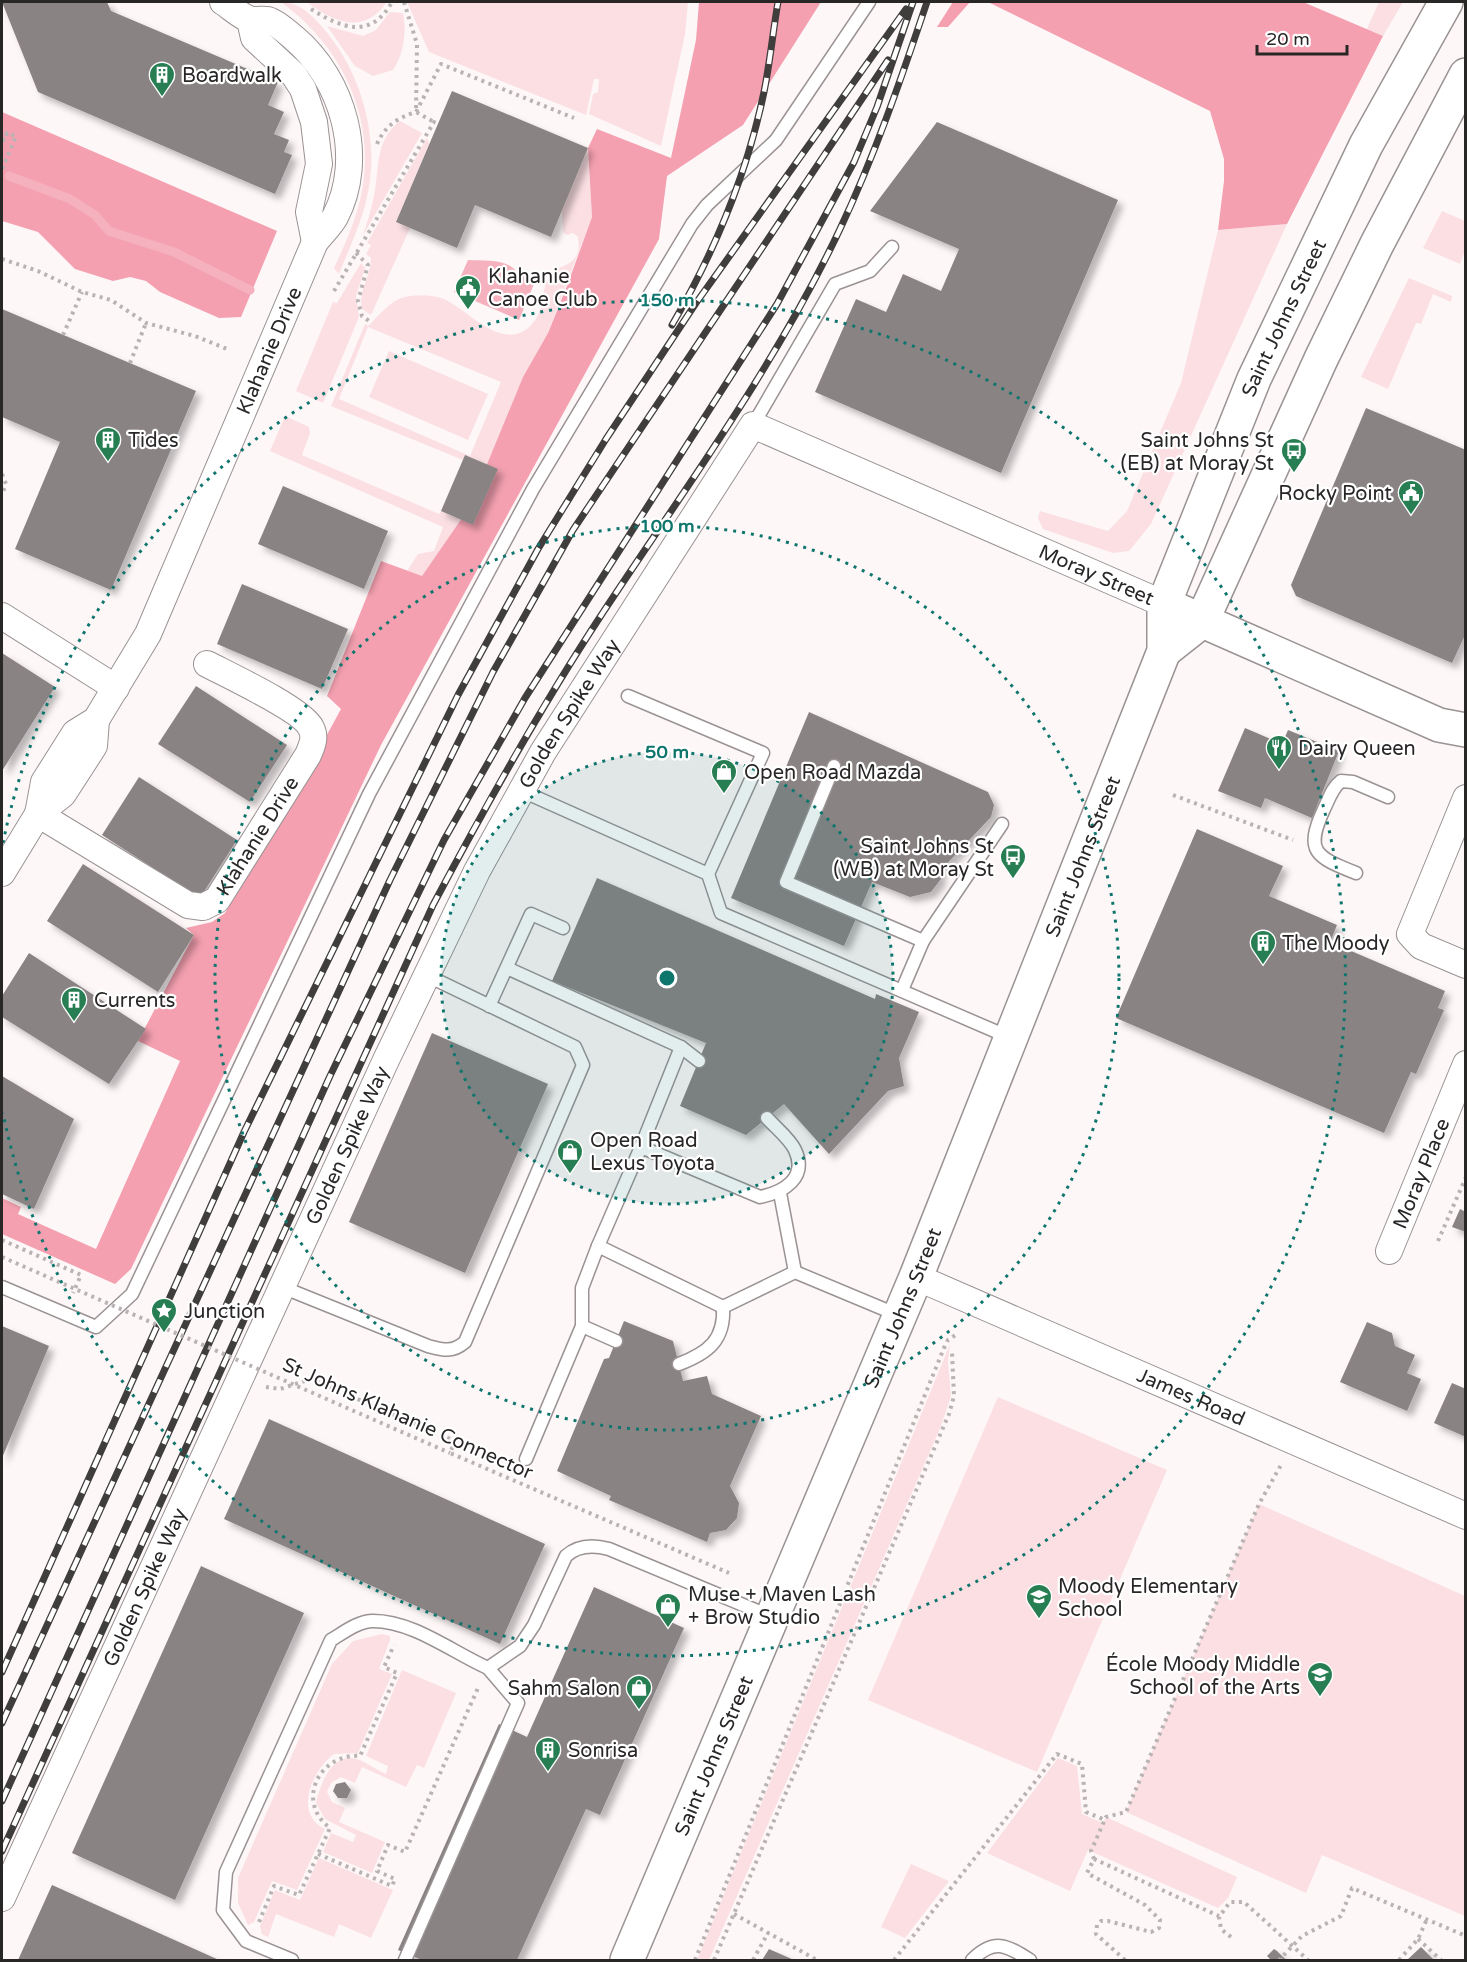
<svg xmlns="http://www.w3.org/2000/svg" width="1467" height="1962" font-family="'Varela Round',sans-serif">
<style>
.green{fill:#fbdfe3;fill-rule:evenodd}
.forest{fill:#f4a0b0}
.water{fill:#f5b1bd}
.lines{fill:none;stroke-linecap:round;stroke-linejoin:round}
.stream{stroke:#f5b1bd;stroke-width:9}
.building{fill:#8a8384;filter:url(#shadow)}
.lane-casing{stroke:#9a9293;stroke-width:15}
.street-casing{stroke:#9a9293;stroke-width:28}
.secondary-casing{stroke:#9a9293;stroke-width:36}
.primary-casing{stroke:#9a9293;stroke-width:36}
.path{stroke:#b9b3b4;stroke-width:4;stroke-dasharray:3 4.5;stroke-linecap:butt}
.lane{stroke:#fff;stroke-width:12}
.street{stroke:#fff;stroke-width:26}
.secondary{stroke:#fff;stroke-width:33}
.primary{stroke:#fff;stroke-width:33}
.rail-casing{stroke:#403d3d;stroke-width:7}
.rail{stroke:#fff;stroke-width:4.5;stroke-dasharray:14;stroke-linecap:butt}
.path-bridge{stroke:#b9b3b4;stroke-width:4;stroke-dasharray:3 4.5;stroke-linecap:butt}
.ring{fill:none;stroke:#0f766e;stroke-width:3;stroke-dasharray:3 6}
.labels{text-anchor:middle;stroke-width:4.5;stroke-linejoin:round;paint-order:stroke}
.poi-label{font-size:20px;fill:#292626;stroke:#fff;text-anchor:start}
.street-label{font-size:20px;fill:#292626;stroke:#fff}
.centre{fill:#0f766e;stroke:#fff;stroke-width:3}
.ring-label{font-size:18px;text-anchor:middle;font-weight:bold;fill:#0f766e;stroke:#fff;stroke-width:4.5;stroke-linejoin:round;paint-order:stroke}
</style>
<defs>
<filter id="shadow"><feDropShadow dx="5.5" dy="5.5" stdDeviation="3" flood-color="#0004"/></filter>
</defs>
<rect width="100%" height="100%" fill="#fef7f8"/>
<!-- green -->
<g class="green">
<path d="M281,2c19,-1 35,17 47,32 35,43 52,108 39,163 -6,27 -18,52 -28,77l-5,-6c9,-19 18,-39 24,-60 23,-80 -12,-159 -77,-206z"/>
<path d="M307,2h79c-2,5 -4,7 -9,11 -22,20 -49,5 -70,-11z"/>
<path d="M407,2h281l-3,32 -24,112 -72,-32 4,-20 5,-2 1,-13h-5l-8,36 -157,-63z"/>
<path d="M1379,2h24l-20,34 -16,-7z"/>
<path d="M390,12l13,1c4,18 1,41 -10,57l-20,6 -18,-10 -28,-40 36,10 13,-6z"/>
<path d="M400,121l22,12 -60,104c5,-13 9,-27 12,-41 6,-29 0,-54 26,-75z"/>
<path d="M427,138l2,6 -33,78 14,6 -39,87 -9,-6c-4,-18 9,-33 9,-51l-5,-4 5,-9 -4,-2z"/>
<path d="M588,148l4,69 -45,118 -24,42 -35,88 -23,-10 -2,5 -132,-54 34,-82 3,2c9,-8 19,-22 31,-27 12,-5 32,-5 45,0 24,11 61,56 88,25 13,-14 8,-32 17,-47 9,-15 34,-8 29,-40l-5,-4 -6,2 -4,-3 -1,-22zM368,327l133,55 -31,74 -131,-57z"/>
<path d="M1442,211l23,10v29l-5,14 -37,-16z"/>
<path d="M1287,224l-136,300 -22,27 -16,2 -70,-24 -5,-11 2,-7 68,20 19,-20 54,-128 37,-153z"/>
<path d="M361,263l4,5 -9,28 3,21 -36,86 -27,-12 37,-89 4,1z"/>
<path d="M1409,278l43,18 -1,6 -18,-8 -12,30 -5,-1 -28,66 -27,-12z"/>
<path d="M389,351l99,43 -20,46 -99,-43z"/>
<path d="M285,416l24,11 1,6 -8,22 137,59 2,-3 20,9 -39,56 -15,-5 11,-17 16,-3 9,-24 -173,-76z"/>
<path d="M950,1344l-2,18 3,34 -10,30 -232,534h-12z"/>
<path d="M998,1397l169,73 -130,302 -169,-72z"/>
<path d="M1259,1504l206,92v320l-143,-61 -16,38 -180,-81z"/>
<path d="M382,1634l8,2v4l-11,29 13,5 -34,79 -24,1c-22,16 -41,60 -9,75l-28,61 -25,-9 -18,41 -6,3 -10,-22v-25l94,-214 21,-23z"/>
<path d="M402,1670l54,23 -32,75 -7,-3 -11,22 -44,-20 -7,16 -14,-6 -10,6 -4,9 5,10 13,6 -6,14 46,20 -13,31 -49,-21 8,-19 22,9 3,-7 -31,-16 -9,-16c4,-16 13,-46 35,-45 12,1 25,12 35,16l2,-8 -22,-10z"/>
<path d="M1058,1758l19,8 5,48 21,9 3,-6 131,60 -9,21 -10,10 -130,-58 -18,41 -83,-38z"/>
<path d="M319,1858l74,32 -22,48 -32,-14 -5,13 -58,-23 -8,23 -6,-3 -2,-8 15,-36 25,10z"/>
<path d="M911,1864l38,17 -44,57 -24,-11z"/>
</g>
<!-- forest -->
<g class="forest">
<path d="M699,2h122l-78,123 -76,51 -8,63 -278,506 -250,524 -16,15 -113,-50v-36l19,9 -3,7 78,35 84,-188 -42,-20 56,-106 -8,-7 26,-6 13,-9 54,-90 62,-114 -14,-13 54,-135 41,15 47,-68 54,-131 25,-44 19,-47 25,-69 -4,-69 9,-19 74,29 25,-118z"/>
<path d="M953,2h17l-22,25h-11z"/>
<path d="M988,2h315l80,34 -96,188 -69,6 6,-49v-22l-14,-48z"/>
<path d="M2,112l275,119 -36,86 -22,1 -59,-26 -14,-11 -16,-4 -17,4 -38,-12 -37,-37 -36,-11z"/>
</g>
<!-- water -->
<path class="water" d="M468,260c17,1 41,-2 50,14l6,-3 10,13 -15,36 -65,-28z"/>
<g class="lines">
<!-- stream -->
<path class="stream" d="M9,176l61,23 25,16 14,16 65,21 76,38"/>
</g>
<!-- building -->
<g class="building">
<path d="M2,2h105l4,9 167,71 -10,23 16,7 -10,22 15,6 -5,12 8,3 -17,39 -237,-102z"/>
<path d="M452,91l136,57 -37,89 -76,-32 -18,43 -61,-26z"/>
<path d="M937,122l181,78 -117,273 -186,-81 41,-93 30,13 17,-38 38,17 18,-42 -89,-38z"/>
<path d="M2,309l194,82 -85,199 -96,-41 45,-107 -58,-25z"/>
<path d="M1366,408l100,42v183l-14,30 -156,-67 -5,-11z"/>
<path d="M465,455l33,14 -25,56 -32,-14z"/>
<path d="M283,486l105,45 -24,58 -106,-45z"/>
<path d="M242,584l106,45 -26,60 -105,-45z"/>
<path d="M2,653l53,34 -53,84z"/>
<path d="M196,686l91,59 -37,57 -92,-58z"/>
<path d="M809,712l179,80 6,13 -3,12 -52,55 2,7 -10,13 -21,5 -38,-15 -28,64 -113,-48z"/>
<path d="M1245,728l37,16 6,-14 51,21 -27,67 -47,-20 -4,10 -43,-17z"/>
<path d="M139,777l98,63 -37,58 -98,-63z"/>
<path d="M1197,829l86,37 -14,30 68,29 -7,17 115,49 -7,17 6,2 -28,64 -5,-2 -27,61 -268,-115z"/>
<path d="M83,864l111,71 -36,57 -111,-71z"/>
<path d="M597,878l278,121 1,-5 43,18 -20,46 5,28 -16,5 -59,63 -45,-50 -38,31 -66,-29 26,-63 -154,-62z"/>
<path d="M29,953l117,76 -37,55 -107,-67v-21z"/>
<path d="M432,1033l116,51 -83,189 -116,-51z"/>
<path d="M2,1076l72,43 -40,90 -32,-15z"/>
<path d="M1460,1209l6,3v20l-14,-5z"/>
<path d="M624,1321l49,20 10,40 24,-5 5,18 49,22 -31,70 9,17 -2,15 -11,12 -16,3 -3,9 -98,-42 2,-4 -54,-25 47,-112 5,-1z"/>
<path d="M1367,1322l25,11 3,13 20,9 -8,18 14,6 -14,32 -67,-29z"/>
<path d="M2,1326l47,20 -47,112z"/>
<path d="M1452,1383l14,6v48l-32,-14z"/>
<path d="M269,1419l276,125 -45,100 -276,-125z"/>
<path d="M201,1566l103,47 -129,287 -103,-47z"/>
<path d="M594,1587l90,41 -84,187 -14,-6 -69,151h-95l-24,-10 101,-226 28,13z"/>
<path d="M345,1782l6,8 -4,8h-9l-5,-7 3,-7z"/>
<path d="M52,1885l167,75h-201z"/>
<path d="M1421,1947l13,13h-27z"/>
<path d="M769,1949l25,11h-32z"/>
<path d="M1274,1949l3,2 9,9h-15l-4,-4z"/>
</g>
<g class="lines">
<defs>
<g id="lane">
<path d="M753,425l82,-141 35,-13 22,-24"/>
<path d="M628,696l135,57 -55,121"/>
<path d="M834,766l-48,116 137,59"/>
<path d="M522,791l186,83 13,39 290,125"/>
<path d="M1356,873c-40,-16 -52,-21 -32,-64 5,-10 8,-21 17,-28l12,1 35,15"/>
<path d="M507,968l174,79 18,14"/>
<path d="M902,990l21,-49 79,-117"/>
<path d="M489,1006l42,-92 32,14"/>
<path d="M641,1147l40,-100"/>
<path d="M780,1193l15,79"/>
<path d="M2,1287l94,40 36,-33 237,-500 164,-305 159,-265 15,-19 69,-65 93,-138"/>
<path d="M282,1287l146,59c15,4 24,7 37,-4l118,-277 -8,-18 -149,-72"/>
<path d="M723,1307l-125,-61 43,-99 119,50c24,-5 48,-19 35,-47 -5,-11 -19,-22 -28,-32"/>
<path d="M723,1307l72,-35 103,43"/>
<path d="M582,1326l34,15"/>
<path d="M679,1364c29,-11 46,-24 44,-57"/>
<path d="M526,1459l56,-133v-38l16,-42"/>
<path d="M292,1960l-46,-19 -23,-31 3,-38 105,-232c12,-7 27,-19 42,-19 40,0 79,31 115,47l32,-22 14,-21 32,-69c12,-11 28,-11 43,-7l163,68"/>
<path d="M405,1960l113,-257 -30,-35"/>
<path d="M972,1960c22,-22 34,-15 58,0"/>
</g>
<g id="street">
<path d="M250,20l4,18 40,37 9,14 11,33 5,42 -10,48 6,30"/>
<path d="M2,616l114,72"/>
<path d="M1466,798l-56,136 11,12 45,19"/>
<path id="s1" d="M38,814l6,-32 31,-49 21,-13 52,-86 167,-392c6,-8 15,-16 20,-25 31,-59 8,-138 -41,-179 -7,-6 -18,-16 -26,-18 -6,-1 -13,1 -19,-1 -9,-3 -18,-12 -26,-17"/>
<path id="s2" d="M38,814l150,91 15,2 14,-7 91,-145c4,-9 8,-18 3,-27 -8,-18 -83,-53 -104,-64"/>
<path d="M2,873l36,-59 25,-20 31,-48 2,-26"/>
<path id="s3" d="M1389,1251l77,-187"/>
<path id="s4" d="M916,1277l550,239"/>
<path id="s5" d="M2,1898l384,-838 91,-189 66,-119 210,-327 411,179"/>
</g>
<path id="secondary" d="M1164,604l275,121 27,5"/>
<g id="primary">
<path d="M1164,651l38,-30 119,-262 56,-115 89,-169"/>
<path id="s6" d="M627,1960l289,-683 248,-626v-47l90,-225 112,-234 80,-143"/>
</g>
</defs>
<!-- lane casing -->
<use href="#lane" class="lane-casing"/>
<!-- street casing -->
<use href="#street" class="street-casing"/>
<!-- secondary casing -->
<use href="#secondary" class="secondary-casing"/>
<!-- primary casing -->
<use href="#primary" class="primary-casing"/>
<!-- path -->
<g class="path">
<path d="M404,2l13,42 -1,68 18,10"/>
<path d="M311,9c30,19 60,31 81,-7"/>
<path d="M2,138l2,2 3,-7 9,3 -14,33"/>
<path d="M377,144c8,-18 20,-26 39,-32l25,-48 133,54"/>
<path d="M356,253l12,12 -10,36 4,15 7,5"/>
<path d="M2,259l36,12 44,21 29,8 35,23 49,13 32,13"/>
<path d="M334,291l100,-169 4,2"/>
<path d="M63,335l19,-43"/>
<path d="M130,363l16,-40"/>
<path d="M2,474l4,10 -4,10"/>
<path d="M1173,795l120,45"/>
<path d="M2,1240l79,35 -8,18"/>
<path d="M1438,1241l28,-64"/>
<path d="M266,1387l14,2 31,-10 144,62 -5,12 279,120"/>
<path d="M318,1854l74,32 3,-7 -18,-8 11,-26 17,7 73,-164"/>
<path d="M1094,1859l-3,-8 15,-34 20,-5 133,-308 22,-39"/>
<path d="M734,1914l83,46"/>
<path d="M259,1922l15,-36 25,9 31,-67c-35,-26 -11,-75 30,-72l37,-83 -13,-6 10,-22"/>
<path d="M1231,1937l-10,-8 -2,-12 11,-15h14l64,58"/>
<path d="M1418,1939l23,21"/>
<path d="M695,1960l249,-612 4,-8 9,-6"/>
<path d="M714,1960l235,-546 5,-18 -2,-44"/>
<path d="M753,1960l15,-27"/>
<path d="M894,1960l163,-206 25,10 4,48 19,8"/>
<path d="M1125,1960l-29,-26 1,-9 4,-4h7l43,11 8,-4 1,-8 -15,-15 -58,-32 7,-14 125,57"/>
<path d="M1282,1960l-2,-1 22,-23 39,-20 11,-28 114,48"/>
<path d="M1399,1960l19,-21 9,-20"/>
</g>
<!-- lane -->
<use href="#lane" class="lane"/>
<!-- street -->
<use href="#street" class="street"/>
<!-- secondary -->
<use href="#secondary" class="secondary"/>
<!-- primary -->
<use href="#primary" class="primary"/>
<defs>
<g id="rail">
<path d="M672,325c42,-72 75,-151 92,-233 6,-30 9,-61 14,-90"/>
<path d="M2,1672l242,-540 214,-437 80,-146 68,-110 90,-136 210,-294"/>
<path d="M2,1723l388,-843 103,-208 80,-142 315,-470"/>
<path d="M2,1801l328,-725 114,-236 81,-142 252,-394 77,-142 23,-55 36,-105"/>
<path d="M2,1851l431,-946c52,-98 106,-195 167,-288 83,-126 175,-250 240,-388 35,-74 61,-150 87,-227"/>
</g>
</defs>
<!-- rail casing -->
<use href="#rail" class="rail-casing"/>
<!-- rail -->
<use href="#rail" class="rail"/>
<!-- path-bridge -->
<path class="path-bridge" d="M2,1257l448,196"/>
</g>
<!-- distance rings -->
<circle cx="667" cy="978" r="226" fill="#0f766e" fill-opacity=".12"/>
<g class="ring">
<circle cx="667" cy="978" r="226"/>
<circle cx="667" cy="978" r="452"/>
<path d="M3 843A678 678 0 1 1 3 1113"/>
</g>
<!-- icons -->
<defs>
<symbol id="building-pin" viewBox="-11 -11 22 30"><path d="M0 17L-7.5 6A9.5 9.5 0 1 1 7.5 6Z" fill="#267e52" stroke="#fff"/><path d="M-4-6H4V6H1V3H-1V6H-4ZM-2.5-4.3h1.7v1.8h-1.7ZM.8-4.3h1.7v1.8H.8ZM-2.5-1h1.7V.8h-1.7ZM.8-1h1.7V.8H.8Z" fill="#fff"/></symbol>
<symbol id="civic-pin" viewBox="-11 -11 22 30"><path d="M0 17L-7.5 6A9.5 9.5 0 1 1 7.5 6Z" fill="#267e52" stroke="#fff"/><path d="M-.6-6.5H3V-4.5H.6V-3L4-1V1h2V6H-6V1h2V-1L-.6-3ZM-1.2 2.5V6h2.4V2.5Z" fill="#fff"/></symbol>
<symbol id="bus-pin" viewBox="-11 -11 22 30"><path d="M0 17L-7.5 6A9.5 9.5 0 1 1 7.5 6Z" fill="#267e52" stroke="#fff"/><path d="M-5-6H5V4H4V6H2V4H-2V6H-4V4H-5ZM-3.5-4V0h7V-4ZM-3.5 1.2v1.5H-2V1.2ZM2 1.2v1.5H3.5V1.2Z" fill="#fff"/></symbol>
<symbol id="restaurant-pin" viewBox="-11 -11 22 30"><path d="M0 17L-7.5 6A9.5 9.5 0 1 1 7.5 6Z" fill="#267e52" stroke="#fff"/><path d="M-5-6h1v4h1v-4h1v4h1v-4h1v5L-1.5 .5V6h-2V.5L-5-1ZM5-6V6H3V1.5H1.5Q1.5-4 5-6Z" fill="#fff"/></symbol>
<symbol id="shop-pin" viewBox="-11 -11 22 30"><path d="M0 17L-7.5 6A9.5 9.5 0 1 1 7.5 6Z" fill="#267e52" stroke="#fff"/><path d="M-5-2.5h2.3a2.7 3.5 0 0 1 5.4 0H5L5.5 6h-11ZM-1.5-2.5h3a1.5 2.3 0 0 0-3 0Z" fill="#fff"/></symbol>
<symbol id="sight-pin" viewBox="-11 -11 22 30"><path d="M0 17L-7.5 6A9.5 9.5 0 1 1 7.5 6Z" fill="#267e52" stroke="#fff"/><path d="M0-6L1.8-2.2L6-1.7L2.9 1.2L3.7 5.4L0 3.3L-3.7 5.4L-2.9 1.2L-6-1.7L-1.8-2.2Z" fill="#fff"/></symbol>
<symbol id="school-pin" viewBox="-11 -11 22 30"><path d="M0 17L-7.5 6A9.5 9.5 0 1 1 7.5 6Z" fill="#267e52" stroke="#fff"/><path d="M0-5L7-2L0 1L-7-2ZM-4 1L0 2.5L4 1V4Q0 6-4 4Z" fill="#fff"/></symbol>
</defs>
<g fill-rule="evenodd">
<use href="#building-pin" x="147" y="60" width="30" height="40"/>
<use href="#civic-pin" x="453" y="273" width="30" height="40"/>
<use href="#building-pin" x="93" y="425" width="30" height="40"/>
<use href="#bus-pin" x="1279" y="436" width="30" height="40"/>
<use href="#civic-pin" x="1396" y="478" width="30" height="40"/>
<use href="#restaurant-pin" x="1264" y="733" width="30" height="40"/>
<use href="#shop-pin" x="709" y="757" width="30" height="40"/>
<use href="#bus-pin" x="998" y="842" width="30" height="40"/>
<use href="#building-pin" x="1248" y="928" width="30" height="40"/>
<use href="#building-pin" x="59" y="985" width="30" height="40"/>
<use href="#shop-pin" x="555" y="1137" width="30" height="40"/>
<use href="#sight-pin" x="149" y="1296" width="30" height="40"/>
<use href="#school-pin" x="1024" y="1582" width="30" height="40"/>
<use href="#shop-pin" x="653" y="1591" width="30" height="40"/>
<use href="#school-pin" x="1305" y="1660" width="30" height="40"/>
<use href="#shop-pin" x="624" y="1673" width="30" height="40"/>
<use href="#building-pin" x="533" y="1735" width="30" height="40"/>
</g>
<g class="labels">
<!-- poi labels -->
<g class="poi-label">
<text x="182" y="82">Boardwalk</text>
<text x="488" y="283">Klahanie<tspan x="488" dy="23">Canoe Club</tspan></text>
<text x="128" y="447">Tides</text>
<text x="1274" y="447" text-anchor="end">Saint Johns St<tspan x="1274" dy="23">(EB) at Moray St</tspan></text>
<text x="1392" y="500" text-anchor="end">Rocky Point</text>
<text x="1298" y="755">Dairy Queen</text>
<text x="744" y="779">Open Road Mazda</text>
<text x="994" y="853" text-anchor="end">Saint Johns St<tspan x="994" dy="23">(WB) at Moray St</tspan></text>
<text x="1282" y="950">The Moody</text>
<text x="94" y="1007">Currents</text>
<text x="590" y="1147">Open Road<tspan x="590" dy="23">Lexus Toyota</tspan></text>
<text x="184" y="1318">Junction</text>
<text x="1058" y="1593">Moody Elementary<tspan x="1058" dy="23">School</tspan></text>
<text x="688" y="1601">Muse + Maven Lash<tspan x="688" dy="23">+ Brow Studio</tspan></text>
<text x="1300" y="1671" text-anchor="end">École Moody Middle<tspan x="1300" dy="23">School of the Arts</tspan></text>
<text x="620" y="1695" text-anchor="end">Sahm Salon</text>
<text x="568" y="1757">Sonrisa</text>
</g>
<!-- street labels -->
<g class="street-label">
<text dy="7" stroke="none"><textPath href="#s6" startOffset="1772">Saint Johns Street</textPath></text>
<text dy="7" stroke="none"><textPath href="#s1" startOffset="524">Klahanie Drive</textPath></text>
<text dy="7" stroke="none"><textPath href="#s5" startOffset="2031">Moray Street</textPath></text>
<text dy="7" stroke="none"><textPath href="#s5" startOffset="1314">Golden Spike Way</textPath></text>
<text dy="7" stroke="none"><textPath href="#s2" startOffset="282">Klahanie Drive</textPath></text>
<text dy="7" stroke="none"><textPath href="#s6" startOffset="1194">Saint Johns Street</textPath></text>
<text dy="7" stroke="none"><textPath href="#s5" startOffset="828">Golden Spike Way</textPath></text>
<text dy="7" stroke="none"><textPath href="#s3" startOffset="84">Moray Place</textPath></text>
<text dy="7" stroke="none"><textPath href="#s6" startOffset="708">Saint Johns Street</textPath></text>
<text dy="7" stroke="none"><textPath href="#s4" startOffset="300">James Road</textPath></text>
<text transform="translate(408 1418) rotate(24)" y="7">St Johns Klahanie Connector</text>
<text dy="7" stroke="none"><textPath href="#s5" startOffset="342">Golden Spike Way</textPath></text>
<text dy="7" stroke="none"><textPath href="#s6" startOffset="222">Saint Johns Street</textPath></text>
</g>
</g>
<circle cx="667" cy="978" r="9" class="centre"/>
<g class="ring-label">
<text x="667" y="306">150 m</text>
<text x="667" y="532">100 m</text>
<text x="667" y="758">50 m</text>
</g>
<!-- border -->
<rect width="1467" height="1962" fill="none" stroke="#292626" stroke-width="6"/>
<!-- scale -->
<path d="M1257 45v9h90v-9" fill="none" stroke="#292626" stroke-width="3"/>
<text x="1266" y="45" font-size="18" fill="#292626" stroke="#ffffff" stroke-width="4.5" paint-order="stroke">20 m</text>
</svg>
